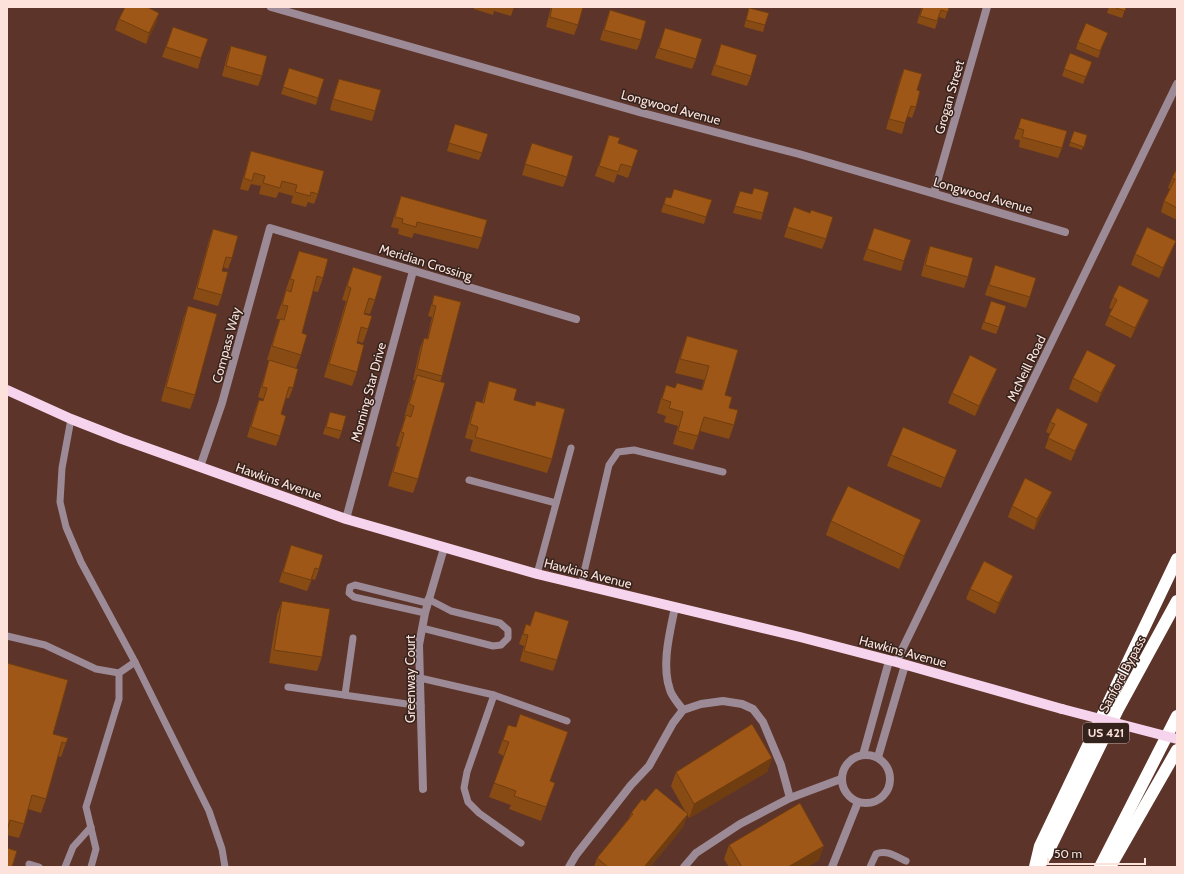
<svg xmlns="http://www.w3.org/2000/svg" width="1184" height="874" font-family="Cabin,sans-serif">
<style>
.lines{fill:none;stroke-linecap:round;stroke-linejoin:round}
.service{stroke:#9c8b97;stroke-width:7}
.minor{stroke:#9c8b97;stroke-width:8}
.tertiary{stroke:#9c8b97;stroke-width:8}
.primary{stroke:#f7d4ed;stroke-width:10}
.motorway{stroke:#fff;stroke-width:12}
.primary-bridge{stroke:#f7d4ed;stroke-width:10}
.wall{fill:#884b14}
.shaded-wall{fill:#6f3d10}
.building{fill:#9e5717;stroke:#6f3d10}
.labels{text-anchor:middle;stroke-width:3;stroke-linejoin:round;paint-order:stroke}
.shield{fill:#34221c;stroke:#c0a8a2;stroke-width:1}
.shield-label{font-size:12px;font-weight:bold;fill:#fce2db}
.street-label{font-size:13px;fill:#fce2db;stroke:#34221c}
</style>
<rect width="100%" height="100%" fill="#5c3429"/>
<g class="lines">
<!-- service -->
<g class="service">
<path d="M71,419l-9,49 -2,34 6,25 15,35 54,100 74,149 13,38 3,18"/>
<path d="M469,480l87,23"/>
<path d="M537,574l34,-126"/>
<path d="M581,585l28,-120 9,-13 16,-2 89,22"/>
<path d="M425,613l-71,-16 -5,-4 1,-6 5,-2 72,18"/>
<path d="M422,628l71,18 8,-1 7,-7v-8l-8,-7 -49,-12 -23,-12"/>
<path d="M7,636l38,9 51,24 23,4"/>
<path d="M420,678l74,17 73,26"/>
<path d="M288,687l133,19"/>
<path d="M345,695l8,-57"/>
<path d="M494,695l-27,77 -3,16 4,14 11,11 42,30"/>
<path d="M29,864l10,3"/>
<path d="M65,867l8,-20 18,-20"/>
<path d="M91,867l5,-18 -10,-42 33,-108v-26l16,-11"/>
<path d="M870,867l6,-13c10,-5 21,3 30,7"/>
</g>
<!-- minor -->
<g class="minor">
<path d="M271,7l368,105 160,42 266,78"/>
<path d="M934,193l53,-186"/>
<path d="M200,467l22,-64 48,-175 306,91"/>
<path d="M346,519l67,-248"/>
<path d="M675,607c-5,25 -14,58 -5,83 2,7 9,14 13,20"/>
<circle cx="866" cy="779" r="24"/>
<path d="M863,755l26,-94"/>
<path d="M878,757l27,-92"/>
<path d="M423,789l-4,-144 6,-32 19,-65"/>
<path d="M569,867l7,-12 55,-70 18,-19 24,-43 10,-13 18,-6 22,-3 19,3 11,5 10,13 18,43 9,33"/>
<path d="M684,867l12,-14 44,-29 50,-26 51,-19"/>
<path d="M832,867l26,-65"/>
</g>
<!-- tertiary -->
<path class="tertiary" d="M896,662l281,-578"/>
<!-- primary -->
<path class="primary" d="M7,390l64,29 51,20 224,80 191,55 263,63 96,25 166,47"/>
<!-- motorway -->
<g class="motorway">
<path d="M1035,867l5,-21 137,-287"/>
<path d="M1038,867l9,-13 71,-145 59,-108"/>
<path d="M1100,867l77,-151"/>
<path d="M1110,867l67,-117"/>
</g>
<!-- primary-bridge -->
<path class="primary-bridge" d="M1062,709l115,30"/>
</g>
<!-- wall -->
<g class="wall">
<path d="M474,7h40l-3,9 -17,-5 -1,4 -19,-6z"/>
<path d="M551,7h32l-5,18 -4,10 -28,-8z"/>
<path d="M922,7h27l-4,12 -6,-2 -4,12 -18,-6z"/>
<path d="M1109,7h17l-4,11 -15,-5z"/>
<path d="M749,8l16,17 -2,7 -19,-5z"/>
<path d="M610,10l31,30 -4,10 -37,-10 6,-19z"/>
<path d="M159,13l-3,10 -10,21 -31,-14 4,-11z"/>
<path d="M173,27l28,31 -3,11 -36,-12z"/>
<path d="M665,28l31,31 -4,10 -37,-11z"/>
<path d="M1105,40l-7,18 -22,-9 2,-7z"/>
<path d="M721,44l30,32 -4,10 -36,-11z"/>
<path d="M231,46l31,30 -4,10 -36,-10 5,-20z"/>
<path d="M1070,53l22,9 -9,22 -21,-8z"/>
<path d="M289,68l29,30 -2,7 -35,-11z"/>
<path d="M904,69l13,21 -1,17 -4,11 -5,-2 -5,18 -16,-5 14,-50z"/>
<path d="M339,79l36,32 -3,10 -42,-11 5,-20z"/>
<path d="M1021,118l41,30 -4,10 -39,-11 1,-7 -6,-1z"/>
<path d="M455,124l27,29 -3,7 -32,-9z"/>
<path d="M1074,131l13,4 -5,15 -13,-4z"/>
<path d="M609,135l9,8 14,24 -4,11 -11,-4 -3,9 -19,-7z"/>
<path d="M532,143l35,34 -4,10 -41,-12z"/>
<path d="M251,151l67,43 -4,10 -6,-2 -2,5 -15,-4 2,-7 -14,-4 -3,6 -17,-4 2,-8 -10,-2 -3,7 -8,-2 8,-28z"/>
<path d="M1177,168v52l-16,-8 3,-11 6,-12 -2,-1 4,-10z"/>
<path d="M674,189l32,28 -2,7 -43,-12 5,-15 5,1z"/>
<path d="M740,191l23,22 -2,7 -28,-7z"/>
<path d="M401,196l81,42 -4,11 -64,-16 -2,5 -14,-4 1,-5 -8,-2 6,-20z"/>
<path d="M794,207l32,32 -4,10 -38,-12z"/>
<path d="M874,228l30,33 -3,10 -38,-11z"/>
<path d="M213,229l19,29 -4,11 -5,-2 -1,4v24l-4,11 -25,-7 16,-59z"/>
<path d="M930,246l38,31 -4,11 -43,-12 5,-20z"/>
<path d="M299,251l24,27 -5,14 -5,-1 -11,42 -1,22 -5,13 -3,20 -4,10h-3l-5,16 -1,22 -4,10 -29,-9 8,-27 4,-10 4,1v-2l-5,-2 11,-37 8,3 -10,-3 8,-27 5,-14h-4z"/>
<path d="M1172,251l-13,27 -28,-13 4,-11z"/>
<path d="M995,265l35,32 -4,11 -41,-13z"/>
<path d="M353,267l22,33 -5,14 -5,-1 -1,1 4,15 -5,14 -6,-2v31l-5,14 -28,-9 22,-76 -4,-1 6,-19z"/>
<path d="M434,295l27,7 -19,74 -2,6 -22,97 -5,14 -25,-7 11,-39 -3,-1 5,-17 4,-11h-1l8,-29 3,-9h-2l7,-32 4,-10 3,1 5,-22 -4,-1 3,-10z"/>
<path d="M1113,297l36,3 -4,10 -14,28 -26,-13 7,-16 -3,-1z"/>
<path d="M991,301l8,26 -3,7 -15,-5z"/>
<path d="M188,306l7,89 -5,14 -29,-8 22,-81z"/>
<path d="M687,336l51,14 -13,45 9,30 -5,14 -29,-8 -7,19 -20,-6 5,-18 -14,-4 2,-6 -9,-3 4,-14 5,-14 9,3 2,-5 24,7 3,-10 -29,-7 7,-23z"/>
<path d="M1112,375l-15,28 -28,-14 4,-11z"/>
<path d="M993,379l-18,37 -27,-13 4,-10z"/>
<path d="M489,381l25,19 20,6 2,-5 16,58 -5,14 -77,-22 3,-11 -8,-2 6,-23 5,-14 6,2z"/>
<path d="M330,412l12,19 -3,8 -16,-5z"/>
<path d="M1050,422l34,12 -13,27 -26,-13 5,-14 -4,-2z"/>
<path d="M957,450l-16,38 -54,-22 4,-11z"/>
<path d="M1052,492l-4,10 -14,28 -26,-13 4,-11z"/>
<path d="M831,521l84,13 -16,35 -73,-34z"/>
<path d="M291,545l28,24 -4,11 -3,-1 -5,12 -28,-9z"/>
<path d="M1013,576l-4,10 -14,28 -29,-15 4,-10z"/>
<path d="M282,601l40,56 -5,14 -48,-8 8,-48z"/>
<path d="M535,611l22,49 -4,11 -33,-10 4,-15 -5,-2 7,-20 4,1z"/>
<path d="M7,663l46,71 13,9 -5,14 -3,-1 -12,43 -5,14 -13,-4 -4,15 -5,14 -12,-3z"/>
<path d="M508,725l42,56 5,2 -14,38 -32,-12 2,-4 -22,-8 15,-41 -6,-3z"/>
<path d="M772,758l-5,14 -78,46 -2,-3 -4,12 -33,40h-56l3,-9 32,-40 2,-5 14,-12 40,10 -14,-25 5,-14z"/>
<path d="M729,845l90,15 -12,7h-78l-5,-8z"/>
</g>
<!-- shaded-wall -->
<g class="shaded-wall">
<path d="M159,13l-3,10 -10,21 3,-11z"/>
<path d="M1176,241l-4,10 -13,27 4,-10z"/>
<path d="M1149,300l-4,10 -14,28 4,-10z"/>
<path d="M1116,365l-4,10 -15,28 4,-10z"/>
<path d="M997,369l-4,10 -18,37 4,-10z"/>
<path d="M1088,424l-4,10 -13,27 4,-10z"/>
<path d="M957,450l-4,11 -12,27 4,-10z"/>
<path d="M1052,492l-4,10 -14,28 3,-11z"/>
<path d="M921,520l-6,14 -16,35 5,-13z"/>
<path d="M1013,576l-4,10 -14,28 4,-11z"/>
<path d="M772,758l-5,14 -78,46 5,-14z"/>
<path d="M688,814l-5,13 -33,40h-6z"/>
<path d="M824,846l-5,14 -12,7h-19z"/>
</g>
<!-- building -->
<g class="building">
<path d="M125,7h22l12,6 -10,20 -30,-14z"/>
<path d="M552,7h31l-5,18 -28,-8z"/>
<path d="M923,7h26l-1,5 -7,-2 -4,11 -17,-5z"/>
<path d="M1113,7h13l-1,4z"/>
<path d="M749,8l20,5 -4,12 -19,-5z"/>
<path d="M610,10l36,11 -5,19 -37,-10z"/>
<path d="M1086,23l22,10 -8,18 -22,-9z"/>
<path d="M173,27l35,12 -7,19 -35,-11z"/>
<path d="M665,28l37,11 -6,20 -37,-11z"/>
<path d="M721,44l36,11 -6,21 -36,-11z"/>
<path d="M231,46l36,10 -5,20 -36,-10z"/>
<path d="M1070,53l22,9 -6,15 -22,-8z"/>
<path d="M289,68l35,11 -6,19 -35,-11z"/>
<path d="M904,69l18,5 -5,16 3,1 -4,16 -5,-1 -6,17 -16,-4z"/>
<path d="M339,79l42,11 -6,21 -42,-12z"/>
<path d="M1021,118l46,13 -5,17 -40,-11 2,-7 -6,-2z"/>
<path d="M455,124l33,10 -6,19 -33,-10z"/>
<path d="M1074,131l13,4 -3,12 -14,-5z"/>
<path d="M609,135l11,3 -2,5 20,7 -6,17 -11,-3 -3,8 -19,-6z"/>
<path d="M532,143l41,13 -6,21 -42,-13z"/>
<path d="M251,151l73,20 -6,23 -7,-2 -1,4 -15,-4 2,-7 -15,-4 -2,7 -17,-5 2,-7 -11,-3 -2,8 -8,-3z"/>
<path d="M1177,168v40l-13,-7 11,-22 -3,-1z"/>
<path d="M754,188l15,4 -6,21 -28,-7 5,-15 12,3z"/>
<path d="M674,189l38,11 -6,17 -42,-13 2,-7 5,1z"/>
<path d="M401,196l86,24 -5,18 -65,-16 -1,5 -14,-4 1,-4 -8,-2z"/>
<path d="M794,207l16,6 1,-3 22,7 -7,22 -39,-12z"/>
<path d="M1147,227l29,14 -13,27 -28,-14z"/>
<path d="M874,228l37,12 -7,21 -37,-12z"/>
<path d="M213,229l25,7 -6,22 -6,-1 -4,14 6,1 -6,23 -25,-7z"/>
<path d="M930,246l43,12 -5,19 -43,-12z"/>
<path d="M299,251l29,8 -5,19 -6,-2 -15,57 5,2 -6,20 -29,-9 8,-27 4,1 4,-14 -6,-1 4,-15 5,2 3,-12 -4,-1z"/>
<path d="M995,265l41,13 -6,19 -41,-12z"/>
<path d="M353,267l29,9 -7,24 -6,-2 -5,16 8,2 -4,13 -7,-2 -4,16 7,2 -7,27 -28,-8 22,-76 -4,-2z"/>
<path d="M1119,285l30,15 -14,28 -26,-13 8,-15 -4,-3z"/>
<path d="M434,295l27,7 -19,74 -25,-7 7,-31 4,1 8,-33 -4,-1z"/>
<path d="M991,301l15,5 -7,21 -15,-5z"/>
<path d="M188,306l29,8 -22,81 -29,-8z"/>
<path d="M687,336l51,14 -13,45 7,2 -3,11 9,2 -4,15 -30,-8 -6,19 -20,-5 5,-19 -14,-4 2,-6 -9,-3 4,-14 9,3 2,-5 25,7 7,-24 -29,-7z"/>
<path d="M1087,350l29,15 -15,28 -28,-15z"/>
<path d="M970,355l27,14 -18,37 -27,-13z"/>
<path d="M269,360l29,9 -5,19 -4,-1 -8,27 5,2 -6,20 -29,-9 8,-27 4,1 4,-13 -5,-1z"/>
<path d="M417,375l28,8 -27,96 -25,-7 11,-39 -3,-1 5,-17 5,2 3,-11 -5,-2z"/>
<path d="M489,381l28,8 -3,11 21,6 1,-5 29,8 -13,50 -77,-22 3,-10 -8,-3 6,-23 8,2z"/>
<path d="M1057,408l31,16 -13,27 -27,-13 7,-14 -5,-2z"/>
<path d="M330,412l16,4 -4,15 -16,-4z"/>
<path d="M903,427l54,23 -12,28 -54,-23z"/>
<path d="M1025,478l27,14 -15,27 -25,-13z"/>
<path d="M848,486l73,34 -17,36 -73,-35z"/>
<path d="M291,545l32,10 -4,14 -4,-1 -4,12 -28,-8z"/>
<path d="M984,561l29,15 -14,27 -29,-14z"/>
<path d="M282,601l48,8 -8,48 -48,-7z"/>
<path d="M535,611l34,10 -12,39 -33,-9 4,-16 -5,-1 3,-10 4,2z"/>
<path d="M7,663l61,17 -15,54 15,4 -2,5 -4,-1 -16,57 -14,-4 -8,29 -14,-4 -3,11z"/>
<path d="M520,714l48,18 -18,49 5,2 -9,24 -32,-11 2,-5 -22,-8 15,-41 -6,-2 5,-15 8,2z"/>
<path d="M752,724l20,34 -78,46 -18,-32z"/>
<path d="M656,788l32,26 -44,53h-36l-11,-9 36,-44 -2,-1 11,-14 3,2z"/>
<path d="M800,803l24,43 -36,21h-46l-13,-22z"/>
<path d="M7,848l10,3 -5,16h-5z"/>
</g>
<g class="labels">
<!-- shield labels -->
<rect class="shield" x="1083" y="723" width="46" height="20" rx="3"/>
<g class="shield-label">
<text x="1106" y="737">US 421</text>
</g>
<!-- street labels -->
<g class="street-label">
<text transform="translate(949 97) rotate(-74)" y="5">Grogan Street</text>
<text transform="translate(671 107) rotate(15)" y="5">Longwood Avenue</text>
<text transform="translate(983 195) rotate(16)" y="5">Longwood Avenue</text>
<text transform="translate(426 262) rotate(17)" y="5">Meridian Crossing</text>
<text transform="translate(226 345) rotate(-75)" y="5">Compass Way</text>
<text transform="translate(1026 368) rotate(-64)" y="5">McNeill Road</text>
<text transform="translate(368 392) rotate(-75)" y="5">Morning Star Drive</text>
<text transform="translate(279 481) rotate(19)" y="5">Hawkins Avenue</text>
<text transform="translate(588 573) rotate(14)" y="5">Hawkins Avenue</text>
<text transform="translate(903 651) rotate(15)" y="5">Hawkins Avenue</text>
<text transform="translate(1122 674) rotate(-62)" y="5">Sanford Bypass</text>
<text transform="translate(410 679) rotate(-90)" y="5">Greenway Court</text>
</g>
</g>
<!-- border -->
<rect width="1184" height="874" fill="none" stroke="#fce2db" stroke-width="16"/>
<!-- scale -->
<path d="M1048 858v6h97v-6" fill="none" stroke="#fce2db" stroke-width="2"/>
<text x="1054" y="858" font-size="12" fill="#fce2db" stroke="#34221c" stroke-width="3" paint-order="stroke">50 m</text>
</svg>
